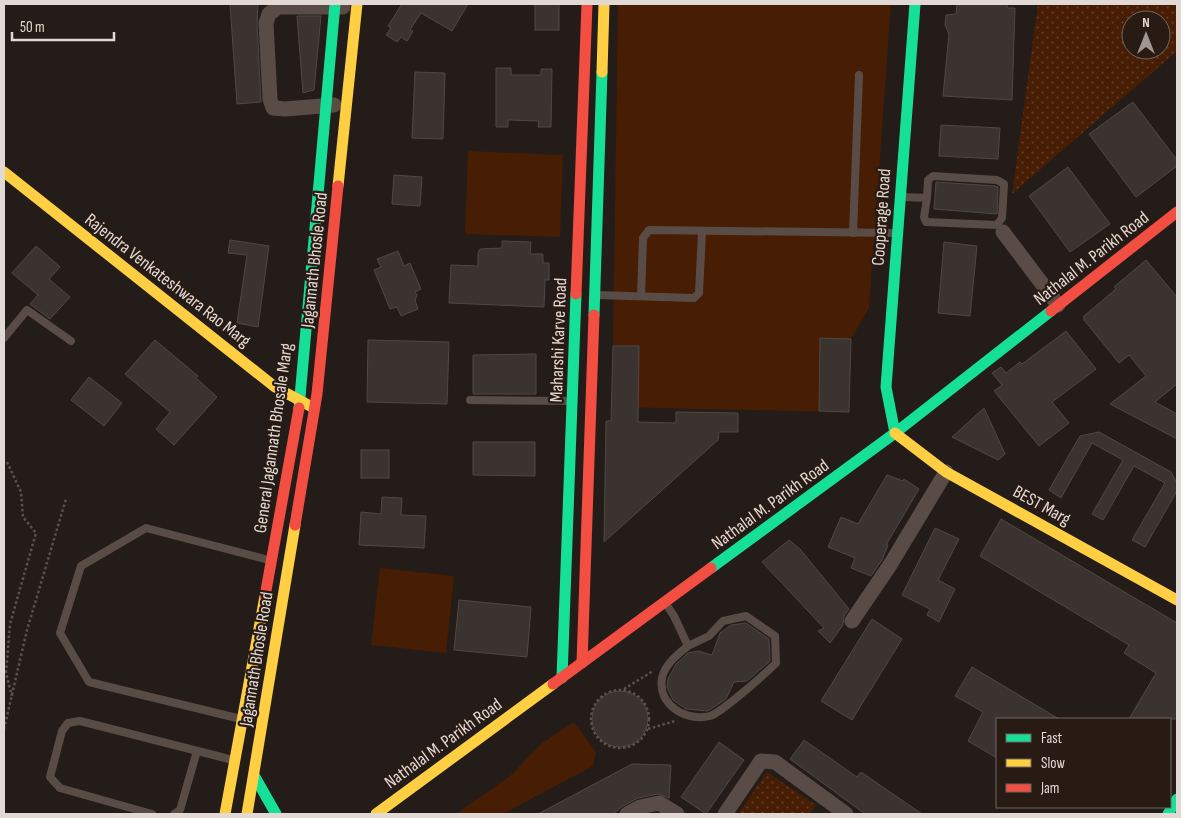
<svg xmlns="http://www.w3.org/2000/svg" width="1181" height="818" font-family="'Sofia Sans Condensed',sans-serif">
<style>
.grass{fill:#471d04}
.park{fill:url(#park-dots);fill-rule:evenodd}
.water{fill:url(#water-rules)}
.building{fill:#3a3330;stroke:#4f4845}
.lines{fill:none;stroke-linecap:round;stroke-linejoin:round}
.path{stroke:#5a524d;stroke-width:2.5;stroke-dasharray:2.5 2.5;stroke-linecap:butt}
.lane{stroke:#594c47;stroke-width:8}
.street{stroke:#594c47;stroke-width:15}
.fast{stroke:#16e098;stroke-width:11}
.slow{stroke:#ffcf43;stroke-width:11}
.jam{stroke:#f24e42;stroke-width:11}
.labels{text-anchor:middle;stroke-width:4.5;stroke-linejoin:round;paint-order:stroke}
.street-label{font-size:18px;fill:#e2d8d4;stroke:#281b14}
</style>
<defs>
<pattern id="park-dots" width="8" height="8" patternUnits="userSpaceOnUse" patternTransform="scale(1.25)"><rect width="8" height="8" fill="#471d04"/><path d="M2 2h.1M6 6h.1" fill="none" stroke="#613d28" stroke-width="1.8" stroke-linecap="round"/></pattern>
<pattern id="water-rules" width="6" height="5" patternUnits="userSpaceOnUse" patternTransform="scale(1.25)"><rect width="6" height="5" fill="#853a05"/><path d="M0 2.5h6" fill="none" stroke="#965629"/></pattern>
</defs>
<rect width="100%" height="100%" fill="#241c18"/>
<!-- grass -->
<g class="grass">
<path d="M618,4h273l-22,304 -18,31 -2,73 -237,-5z"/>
<path d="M468,151l95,4 -3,82 -95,-3z"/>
<path d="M380,568l74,8 -8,77 -75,-8z"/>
<path d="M574,722l22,30 -3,14 -90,48h-47l54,-38 31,-32z"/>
</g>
<!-- park -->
<g class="park">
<path d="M1038,4h139v47l-165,143zM1131,20h30v30h-30z"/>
<path d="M767,772l49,33 -6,9h-72z"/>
</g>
<!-- water -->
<path class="water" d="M607,705l3,12 8,6 16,-3 4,3c4,36 -63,15 -31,-18z"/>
<!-- building -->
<g class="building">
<path d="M230,4h28l-1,19 4,79 -24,2z"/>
<path d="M402,4h66l-16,27 -31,-18 -11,17 3,1 -6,10 -6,-4 -4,5 -11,-7 5,-7 -3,-2z"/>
<rect x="535" y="4" width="24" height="26"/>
<path d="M957,4h50v4h8l-3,92 -69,-4 6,-62 -4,-9 1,-10 10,-1z"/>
<path d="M297,16h24l-7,74 -11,3z"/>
<path d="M496,68h15v7h30v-6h11l-1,58h-13l1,-6 -31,-1v7h-12z"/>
<path d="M415,72l30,1 -2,66 -31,-1z"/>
<path d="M1133,102l44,58v6l-41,31 -47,-63z"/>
<path d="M941,125l59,3 -2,31 -59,-3z"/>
<path d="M1068,167l42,57 -40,28 -41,-56z"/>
<path d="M394,175l28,2 -2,29 -28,-2z"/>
<path d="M936,182l59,4 3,1 -1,27 -63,-5z"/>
<path d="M230,240l39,6 -11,81 -21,-4 10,-68 -19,-2z"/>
<path d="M502,241l29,1 -1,12h13v9h6v17h-4l-1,27 -95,-4 2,-38 27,1v-13l2,-4 22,-1z"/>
<path d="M944,242l33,4 -7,70 -32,-3z"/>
<path d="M36,246l24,21 -11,12 21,18 -20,22 -20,-15 8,-9 -26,-22z"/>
<path d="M398,251l6,15 6,-3 11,26 -6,3 2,3 -2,5 3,9 -17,7 -4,-9 -7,2 -16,-39 7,-3 -4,-8z"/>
<path d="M1146,260l31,37v87l-22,18 22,12v25l-67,-35 36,-28 -17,-21 -10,8 -35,-43v-4l32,-27 -2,-2z"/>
<path d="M1066,331l30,38 -44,33 17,21 -30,23 -45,-55 8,-6 -10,-12 9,-6 5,6 14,-11 2,2z"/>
<path d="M820,338l31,1 -2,73 -30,-1z"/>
<path d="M155,340l43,36 -2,2 21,19 -43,48 -18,-16 14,-17 -45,-38z"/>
<path d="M368,340l81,2 -2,62 -80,-2z"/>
<path d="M613,346h26l-1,76 38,1v-11l62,1v19h-19l-1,8 -114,102 2,-121h5z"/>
<path d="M536,354v40h-63v-39z"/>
<path d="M89,377l33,26 -18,23 -33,-26z"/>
<path d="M984,408l21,46 -7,6 -46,-23z"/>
<path d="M1099,432l72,40 6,11v8l-32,56 -13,-7 33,-57 -31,-17 -31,54 -11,-6 31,-54 -31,-17 -31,55 -12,-8 31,-54z"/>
<path d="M473,442h62v34l-62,-1z"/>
<rect x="361" y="450" width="28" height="28"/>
<path d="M887,475l16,6 1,-2 15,10 -33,56h2l-6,15 -11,16 -20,-8 4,-10 -27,-11 13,-30 17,7z"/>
<path d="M382,497l20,1 -1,17 25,1 -2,32 -65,-3 2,-33 20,2z"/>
<path d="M1001,519l176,104v96h-48l27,-46 -32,-20 5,-8 -149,-89z"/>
<path d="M935,528l24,11 -21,41 17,9 -16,33 -12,-7 3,-6 -28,-14z"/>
<path d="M789,540l11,9 49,60 -5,7 -1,9 -13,18 -12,-12 6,-3 -62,-66z"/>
<path d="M459,600l72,7 -4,50 -73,-7z"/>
<path d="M872,619l30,20 -50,81 -31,-19z"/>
<path d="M746,623l23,16 1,22 -23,20 -13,1 -8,17 -18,12 -22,-2 -13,-9 -6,-13 1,-8 8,-15 12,-11 10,-2 14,4 8,-22 11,-8z"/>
<path d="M972,667l87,52h-62v39l-29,-17 15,-29 -28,-16z"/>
<circle cx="620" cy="719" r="28"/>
<path d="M804,740l53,37 4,-5 61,42h-57l-75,-55z"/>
<path d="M719,742l25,18 -38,54 -25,-17z"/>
<path d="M632,764l39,1 -2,33 -11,-4 -20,4 -15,8 -10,8h-75z"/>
</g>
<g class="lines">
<!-- path -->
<g class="path">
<path d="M7,462l14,30 2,25 13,16 -26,91 -4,49 6,23"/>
<path d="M624,689l29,-18"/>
<circle cx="620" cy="719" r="29"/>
<path d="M4,729l23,-99 39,-131"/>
<path d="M648,729l27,-8"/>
</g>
<!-- lane -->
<g class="lane">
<path d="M903,197l24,1 1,-18 5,-4 64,4 7,4 -2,34 -5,7 -71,-3 -2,-5 3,-19"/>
<path d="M853,233l6,-158"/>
<path d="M596,295l98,3 5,-5 3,-61"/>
<path d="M641,296l2,-58 6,-8 247,3"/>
<path d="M4,338l23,-28 44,31"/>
<path d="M470,400l101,1"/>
<path d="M666,604l8,12 14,30c-11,9 -23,18 -26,32 -5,28 26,44 48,38 11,-3 56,-43 66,-53l-1,-27 -29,-20 -23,5 -14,15 -21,10"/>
<path d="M241,719l-152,-37 -29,-49 21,-67 65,-38 123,32"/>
<path d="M152,814l-92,-26 -10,-11 12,-46 6,-8 12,-2 153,39"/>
<path d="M174,814l6,-4 17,-59"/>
</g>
<!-- street -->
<g class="street">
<path d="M334,105l-49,4 -12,-1 -3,-9 -4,-76 3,-9 9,-7h65"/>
<path d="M1003,232l55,73"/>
<path d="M852,621l38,-56 56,-93"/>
<path d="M627,814l13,-7 19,-4 18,11"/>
<path d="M725,814l36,-53 14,1 71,52"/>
</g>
<!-- fast -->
<g class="fast">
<path d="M594,315l8,-243"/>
<path d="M299,408l36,-404"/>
<path d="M895,433l-9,-46 29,-383"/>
<path d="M711,568l184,-135 156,-122"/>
<path d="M562,678l14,-384"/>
<path d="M255,777l21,37"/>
<path d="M1168,814l9,-15"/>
</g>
<!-- slow -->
<g class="slow">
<path d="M602,72l2,-68"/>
<path d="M4,172l271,215 37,20"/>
<path d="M338,186l19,-182"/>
<path d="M895,433l51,39 231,128"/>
<path d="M225,814l40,-218"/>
<path d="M247,814l48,-289"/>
<path d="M376,814l177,-130"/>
</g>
<!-- jam -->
<g class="jam">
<path d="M576,294l11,-290"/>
<path d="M1051,311l126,-99"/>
<path d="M295,525l22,-131 21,-208"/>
<path d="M265,596l34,-188"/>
<path d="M582,663l12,-348"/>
<path d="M553,684l158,-116"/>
</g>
</g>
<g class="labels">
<!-- street labels -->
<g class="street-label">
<text transform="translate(881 217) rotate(-86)" y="6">Cooperage Road</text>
<text transform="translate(1091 258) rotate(-38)" y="6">Nathalal M. Parikh Road</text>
<text transform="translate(314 260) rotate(-84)" y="6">Jagannath Bhosle Road</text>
<text transform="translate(168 280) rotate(38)" y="6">Rajendra Venkateshwara Rao Marg</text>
<text transform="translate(558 340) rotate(-88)" y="6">Maharshi Karve Road</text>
<text transform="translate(273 438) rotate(-82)" y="6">General Jagannath Bhosale Marg</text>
<text transform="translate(770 504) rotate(-36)" y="6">Nathalal M. Parikh Road</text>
<text transform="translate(1042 505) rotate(29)" y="6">BEST Marg</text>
<text transform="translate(256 659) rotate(-81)" y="6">Jagannath Bhosle Road</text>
<text transform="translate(443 743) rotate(-36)" y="6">Nathalal M. Parikh Road</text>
</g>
</g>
<!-- border -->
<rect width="1181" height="818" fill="none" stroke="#e2d8d4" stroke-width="10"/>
<!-- legend -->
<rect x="996" y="718" width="175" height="90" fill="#281b14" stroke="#726761"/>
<rect x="1006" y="734" width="25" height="8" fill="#16e098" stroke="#726761"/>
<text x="1041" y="743" font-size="15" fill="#e2d8d4">Fast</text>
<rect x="1006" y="759" width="25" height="8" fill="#ffcf43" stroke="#726761"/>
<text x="1041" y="768" font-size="15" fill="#e2d8d4">Slow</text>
<rect x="1006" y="784" width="25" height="8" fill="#f24e42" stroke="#726761"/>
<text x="1041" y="793" font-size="15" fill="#e2d8d4">Jam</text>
<!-- north arrow -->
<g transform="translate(1146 35)"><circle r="24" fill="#281b14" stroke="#726761"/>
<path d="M0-4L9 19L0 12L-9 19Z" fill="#a09692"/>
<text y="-8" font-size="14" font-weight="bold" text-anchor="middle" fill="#e2d8d4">N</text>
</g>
<!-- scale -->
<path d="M12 32v8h102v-8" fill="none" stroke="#e2d8d4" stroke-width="2.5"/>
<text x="20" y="32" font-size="15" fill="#e2d8d4" stroke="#281b14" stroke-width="4" paint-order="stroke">50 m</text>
</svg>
